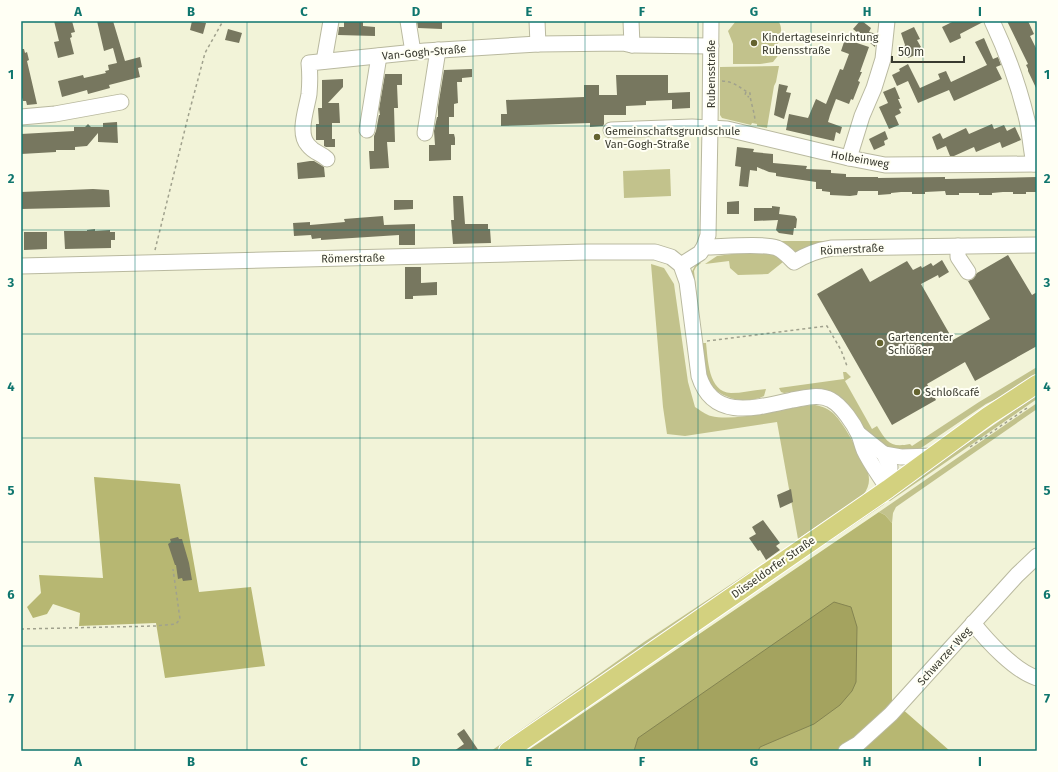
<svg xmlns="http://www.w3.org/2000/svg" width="1058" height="772" font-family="'Fira Sans',sans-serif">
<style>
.green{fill:#c2c28c}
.forest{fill:#b7b772}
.water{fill:#a4a35f;stroke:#848451}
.building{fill:#77775f}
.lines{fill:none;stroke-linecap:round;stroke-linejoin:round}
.minor-casing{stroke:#b9b99f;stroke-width:17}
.major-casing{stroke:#fff;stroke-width:20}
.path{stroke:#a0a18d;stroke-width:1.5;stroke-dasharray:3 3;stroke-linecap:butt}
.minor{stroke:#fff;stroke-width:15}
.major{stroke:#d3d17f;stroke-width:18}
.grid{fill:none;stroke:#0f766e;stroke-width:1;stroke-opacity:0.55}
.poi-dot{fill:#646330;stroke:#fffff4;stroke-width:1.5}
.labels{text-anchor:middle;stroke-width:4;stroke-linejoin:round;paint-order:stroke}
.poi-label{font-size:11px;fill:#393a2f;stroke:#fffff4;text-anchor:start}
.street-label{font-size:11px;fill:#393a2f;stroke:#fffff4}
.neatline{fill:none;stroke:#0f766e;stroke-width:1.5}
.grid-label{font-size:13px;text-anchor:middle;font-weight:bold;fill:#0f766e}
</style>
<rect width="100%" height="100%" fill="#f2f3d8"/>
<!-- green -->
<g class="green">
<path d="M736,21h42c6,7 2,17 -1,25l3,7 -7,9 -13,2h-27v-20l-5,-13z"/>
<path d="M779,66l-3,16 -2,4 -7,42 -10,-2v-2l-5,-1 -1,2 -29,-7 -2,-3v-48z"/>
<path d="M670,169l1,27 -47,2 -1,-27z"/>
<path d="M778,241h63l-45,13z"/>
<path d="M739,253h37l8,7 -1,2 -15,12 -30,1 -8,-7 -1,-7 -24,3 12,-8z"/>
<path d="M700,262l1,1 -5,4 -2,4 8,72h4c2,16 2,49 25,50 11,0 23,-3 35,-4l-2,7c-14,7 -31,5 -44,-3 -7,-4 -12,-13 -16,-20l-13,-100 4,-7z"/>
<path d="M651,264l13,4 10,16 14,98 7,25c5,3 11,8 16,9 21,5 58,-4 80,-8 8,-1 16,-3 24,-3 7,1 14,4 19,9 11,11 20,31 28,44 7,13 11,25 1,37l-65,44 -21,-117 -92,14 -18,-2 -4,-27z"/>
<path d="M1037,367v7l-24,17 -27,13 -65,44 -9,3h-20l-23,-17 -24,-30 -26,-15 -35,4 -3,-1 -2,-4 65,-9 -1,-7h3l5,5 -6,4 27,48 5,-3c10,16 13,22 33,18l2,2 67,-44z"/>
<path d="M1037,395v4l-147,102 -5,-1z"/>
<path d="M1037,403v6l-141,98 -3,6 -1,10 -7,-8 -6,-3z"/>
<path d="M884,501l1,2 -2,2 -185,125z"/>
<path d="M751,571l-2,4 -252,176h-6l153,-109z"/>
</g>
<!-- forest -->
<g class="forest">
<path d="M94,477l86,7 19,108 52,-5 14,79 -100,12 -9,-55 -77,3 1,-13 -27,-9 -6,10 -14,4 -6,-11 14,-14 -2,-18 64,3z"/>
<path d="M879,512l6,3 7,8v177l58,51h-192l2,-4 -122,-9 -4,13h-107z"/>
</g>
<!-- water -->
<path class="water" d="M834,602l17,5 6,20 -1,55 -4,9 -12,14 -26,19 -54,23 -2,4h-124l4,-13z"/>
<!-- building -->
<g class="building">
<path d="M54,21h18l3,11 -4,1 1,4 -2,1 4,16 -16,4 -4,-16 5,-1z"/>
<path d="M97,21h16l12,40 15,-4 2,10 -4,1 2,9 -31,8 1,3 -22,6 -1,-4 -25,7 -4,-16 25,-6 1,3 22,-5 -1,-2 4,-1 -1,-5 9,-2 -4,-15 -9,3z"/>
<path d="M192,21l14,2 -3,11 -13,-4z"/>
<path d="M344,21h19v5l12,1v9l-37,-1 1,-8h5z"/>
<path d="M417,21h25v8l-24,-1z"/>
<path d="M860,21h2l9,7 -2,4 8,2 -2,13 -22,-18z"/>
<path d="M954,21h29v1l-23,12 1,4 -11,5 -8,-16z"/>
<path d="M1007,21h21l6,13 -4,2 7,14v40l-9,-19v-2l-2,-4 2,-1z"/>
<path d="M914,27l6,12 -3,1 4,7 -7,4 1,4 -7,3 -5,-11 2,-2 -4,-12z"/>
<path d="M228,29l14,4 -3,10 -14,-3z"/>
<path d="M984,38l9,21 5,-2 3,8 -5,2 6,12 -48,22 -5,-11 -31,13 -10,-22 -11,5 -5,-11 8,-4 -1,-2 9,-5 12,24 20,-9 -2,-5 8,-3 5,11 36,-17 -12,-23z"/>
<path d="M845,39l24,8 -9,25h2l-4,9 2,1 -7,18 -2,-1 -2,5 -13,-5 -6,16 -2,7 14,5 -2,7 -4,-2 -2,9 -48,-11 3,-16 19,4 8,-19 10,5 14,-35 3,1 6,-16 -8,-3z"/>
<path d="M21,49h3l1,4 2,-1 2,8 -2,1 10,43 -10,1 -1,-4h-3l-2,-7z"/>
<path d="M472,69v8l-10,1v4h-5l1,21 -4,1v13h-5v17h5l1,4v7h-4v15l-22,1v-16h6l-1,-14 3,-14h1v-10l6,-37z"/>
<path d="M385,74h17v11h-5l1,23h-4l1,34h-8l2,26 -19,1 -1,-18h5v-15l2,-5 3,-16h1l-1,-6z"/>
<path d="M616,75h52v18l22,-1v16l-18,1v-9l-26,1v4l-20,1v9h-22v9l-1,2 -13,1v-4l-89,3v-12h6l-1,-14 78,-3v-12h15v10h18z"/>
<path d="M343,79v8l-15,16h11l1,20h-8v16h3v8h-9l-2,-1v-6h-8v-16h3l-1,-16h4v-28z"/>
<path d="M779,84l9,2 -2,6 5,1 -7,26 -10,-4z"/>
<path d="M895,87l5,12h-2l4,9 -3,1 2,4 -6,3 4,9 -10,4 -10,-22 9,-4 -5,-11z"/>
<path d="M117,122l1,21 -20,-1v-9l-11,13 -12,1v3h-19v2l-35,2v-20l53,-3v-4h11l3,-3 3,3h12v-4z"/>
<path d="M992,124l2,5 10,-4 3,6 8,-4 6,13 -19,8 -2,-6 -24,10 -2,-5 -20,9h-4l-4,-10 -9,4 -5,-13 8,-4 3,6 23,-11 3,6z"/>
<path d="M885,131l3,8 -4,2 1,4 -11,5 -5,-11z"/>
<path d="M737,147l17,2 -1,3 20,2v9l34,3 -1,3 25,1v3l15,1v3h32v1l67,-1v2l92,-2v15h-11v2h-13v-2h-10l-11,1v2h-13v-2h-20v2h-13l-1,-4 -20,1v2h-13v-2h-11l-10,1v1l-13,1v-4h-20l-1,4 -7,1 -20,-1v-3l-8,-1v-2h-6v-7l-40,-6v-3l-7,-1 -12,-5v4l-7,-1 -2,17 -9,-1 2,-19 -6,-1z"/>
<path d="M310,161h4l10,6 1,10 -27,2 -1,-16z"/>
<path d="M93,189l16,1 1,17 -89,2v-17z"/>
<path d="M453,196h10l2,28h23v5h2l1,14 -38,1 -2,-24h3z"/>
<path d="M394,200h19v9l-19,1z"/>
<path d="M739,201v13h-12v-12z"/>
<path d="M772,206l8,1 -1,7 16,2 2,3 -1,9h-2l-1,7 -14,-2 -3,-3 2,-10 -24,1v-13h18z"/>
<path d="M383,216l1,9 31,-1v21h-16v-10l-78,5v-2l-9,1 -1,-4 -17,1 -1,-13 17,-1v3l35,-3 -1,-3z"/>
<path d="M95,229v2l15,-1v2h5v8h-4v8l-46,1 -1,-18h23v-1z"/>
<path d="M24,232h23v17l-23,1z"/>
<path d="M1008,255l24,40 5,-3v54l-62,35 -10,-19 -38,22 9,16 -44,25 -75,-131 45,-26 8,14 37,-21 6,9 8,-4 1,2 9,-5 2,3 9,-6 7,12 -10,6 -1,-3 -17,9 32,56 37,-21 -22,-38 5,-2 4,-6z"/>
<path d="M405,267h16v16l16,-1v13l-24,1v3h-8z"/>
<path d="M791,489l2,13 -13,6 -3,-13z"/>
<path d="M763,520l17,23 -4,3 4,4 -14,10 -6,-10 -2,1 -9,-13 7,-4 -4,-7z"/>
<path d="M178,537l1,2h3l7,24 3,17 -9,1 -1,-3 -4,1 -2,-14h-1l-7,-21 3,-2 -1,-3z"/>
<path d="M464,729l15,22h-25l10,-7 -7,-10z"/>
</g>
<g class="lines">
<defs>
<g id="minor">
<path d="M408,21l5,31"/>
<path d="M537,21l1,23"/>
<path d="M631,21l1,24"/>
<path d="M992,21c15,32 27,65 35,99 3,14 4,29 7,44"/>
<path d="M324,61l7,-40"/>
<path d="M21,117l34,-3 66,-12"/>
<path d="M367,130l12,-74"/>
<path d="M611,130l81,-3 35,2 122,29 36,7 152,-1"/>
<path d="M425,133l13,-83"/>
<path d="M849,158l13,-42 12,-28 9,-29 4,-38"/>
<path d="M327,159c-6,-6 -13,-6 -19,-14 -11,-12 -1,-37 1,-51 1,-11 1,-21 0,-31l116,-12 113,-7 85,-1 9,2 79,1"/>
<path d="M958,246v11l10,15"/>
<path d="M704,247l4,-12 2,-107 1,-107"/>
<path d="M681,265l19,-12 4,-6c16,0 59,-4 73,1 7,3 12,9 17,14 13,-8 24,-12 38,-14l205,-3"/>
<path d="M21,266l566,-14h68l16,5 10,8 6,17 12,94c14,45 57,32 93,24 13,-2 27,-7 39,0 11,6 23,24 28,35 2,5 3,10 5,15 6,13 16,26 24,39"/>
<path d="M859,434l25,20 6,13 -2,22"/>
<path d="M884,454l17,3 32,-1"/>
<path d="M973,623c15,19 42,48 64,55"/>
<path d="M846,751l12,-7 33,-30 126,-139 20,-19"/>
</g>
<path id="major" d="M508,751l380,-262 100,-73 49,-32"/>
</defs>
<!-- minor casing -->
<use href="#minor" class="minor-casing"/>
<!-- major casing -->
<use href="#major" class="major-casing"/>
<!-- path -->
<g class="path">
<path d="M722,81c15,1 18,8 28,12 0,9 5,19 5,29"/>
<path d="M746,92l-1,3 4,2"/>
<path d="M155,250l34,-137 16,-60 18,-32"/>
<path d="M707,341l120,-15 14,24 6,16"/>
<path d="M970,447l57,-39"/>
<path d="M21,629l134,-3 21,-2 4,-5 -7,-50"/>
</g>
<!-- minor -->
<use href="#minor" class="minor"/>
<!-- major -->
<use href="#major" class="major"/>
</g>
<!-- grid -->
<path class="grid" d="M135,21v730M247,21v730M360,21v730M473,21v730M585,21v730M698,21v730M811,21v730M923,21v730M21,126h1016M21,230h1016M21,334h1016M21,438h1016M21,542h1016M21,646h1016"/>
<!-- markers -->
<g class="poi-dot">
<circle cx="754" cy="43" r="4"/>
<circle cx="597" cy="137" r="4"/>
<circle cx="880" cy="343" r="4"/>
<circle cx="917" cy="392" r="4"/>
</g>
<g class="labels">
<!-- poi labels -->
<g class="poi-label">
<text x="762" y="41">Kindertageseinrichtung<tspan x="762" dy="13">Rubensstraße</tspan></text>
<text x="605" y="135">Gemeinschaftsgrundschule<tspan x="605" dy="13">Van-Gogh-Straße</tspan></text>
<text x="888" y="341">Gartencenter<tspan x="888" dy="13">Schlößer</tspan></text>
<text x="925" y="396">Schloßcafé</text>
</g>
<!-- street labels -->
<g class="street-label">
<text transform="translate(424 52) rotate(-5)" y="4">Van-Gogh-Straße</text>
<text transform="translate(711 74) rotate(-90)" y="4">Rubensstraße</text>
<text transform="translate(860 159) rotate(10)" y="4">Holbeinweg</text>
<text transform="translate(852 249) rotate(-3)" y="4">Römerstraße</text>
<text transform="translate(353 258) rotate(-1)" y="4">Römerstraße</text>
<text transform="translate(773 567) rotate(-35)" y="4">Düsseldorfer Straße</text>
<text transform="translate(944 656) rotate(-48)" y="4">Schwarzer Weg</text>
</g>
</g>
<!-- border -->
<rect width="1058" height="772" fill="none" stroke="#fffff4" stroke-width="44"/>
<!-- scale -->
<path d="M892 56v6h72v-6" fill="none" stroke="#393a2f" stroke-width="2"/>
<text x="898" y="56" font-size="12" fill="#393a2f" stroke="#fffff4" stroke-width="3" paint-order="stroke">50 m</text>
<rect x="22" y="22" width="1014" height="728" class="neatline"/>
<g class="grid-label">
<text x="78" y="16">A</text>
<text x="191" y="16">B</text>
<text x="304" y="16">C</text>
<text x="416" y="16">D</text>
<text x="529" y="16">E</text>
<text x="642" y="16">F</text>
<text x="754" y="16">G</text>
<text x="867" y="16">H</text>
<text x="980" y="16">I</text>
<text x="11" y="79">1</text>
<text x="1047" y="79">1</text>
<text x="11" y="183">2</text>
<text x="1047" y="183">2</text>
<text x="11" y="287">3</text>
<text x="1047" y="287">3</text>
<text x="11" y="391">4</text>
<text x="1047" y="391">4</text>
<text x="11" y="495">5</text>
<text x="1047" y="495">5</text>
<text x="11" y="599">6</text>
<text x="1047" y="599">6</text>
<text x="11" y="703">7</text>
<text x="1047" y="703">7</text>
<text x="78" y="766">A</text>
<text x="191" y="766">B</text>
<text x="304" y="766">C</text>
<text x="416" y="766">D</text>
<text x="529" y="766">E</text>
<text x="642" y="766">F</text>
<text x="754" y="766">G</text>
<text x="867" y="766">H</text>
<text x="980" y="766">I</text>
</g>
</svg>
